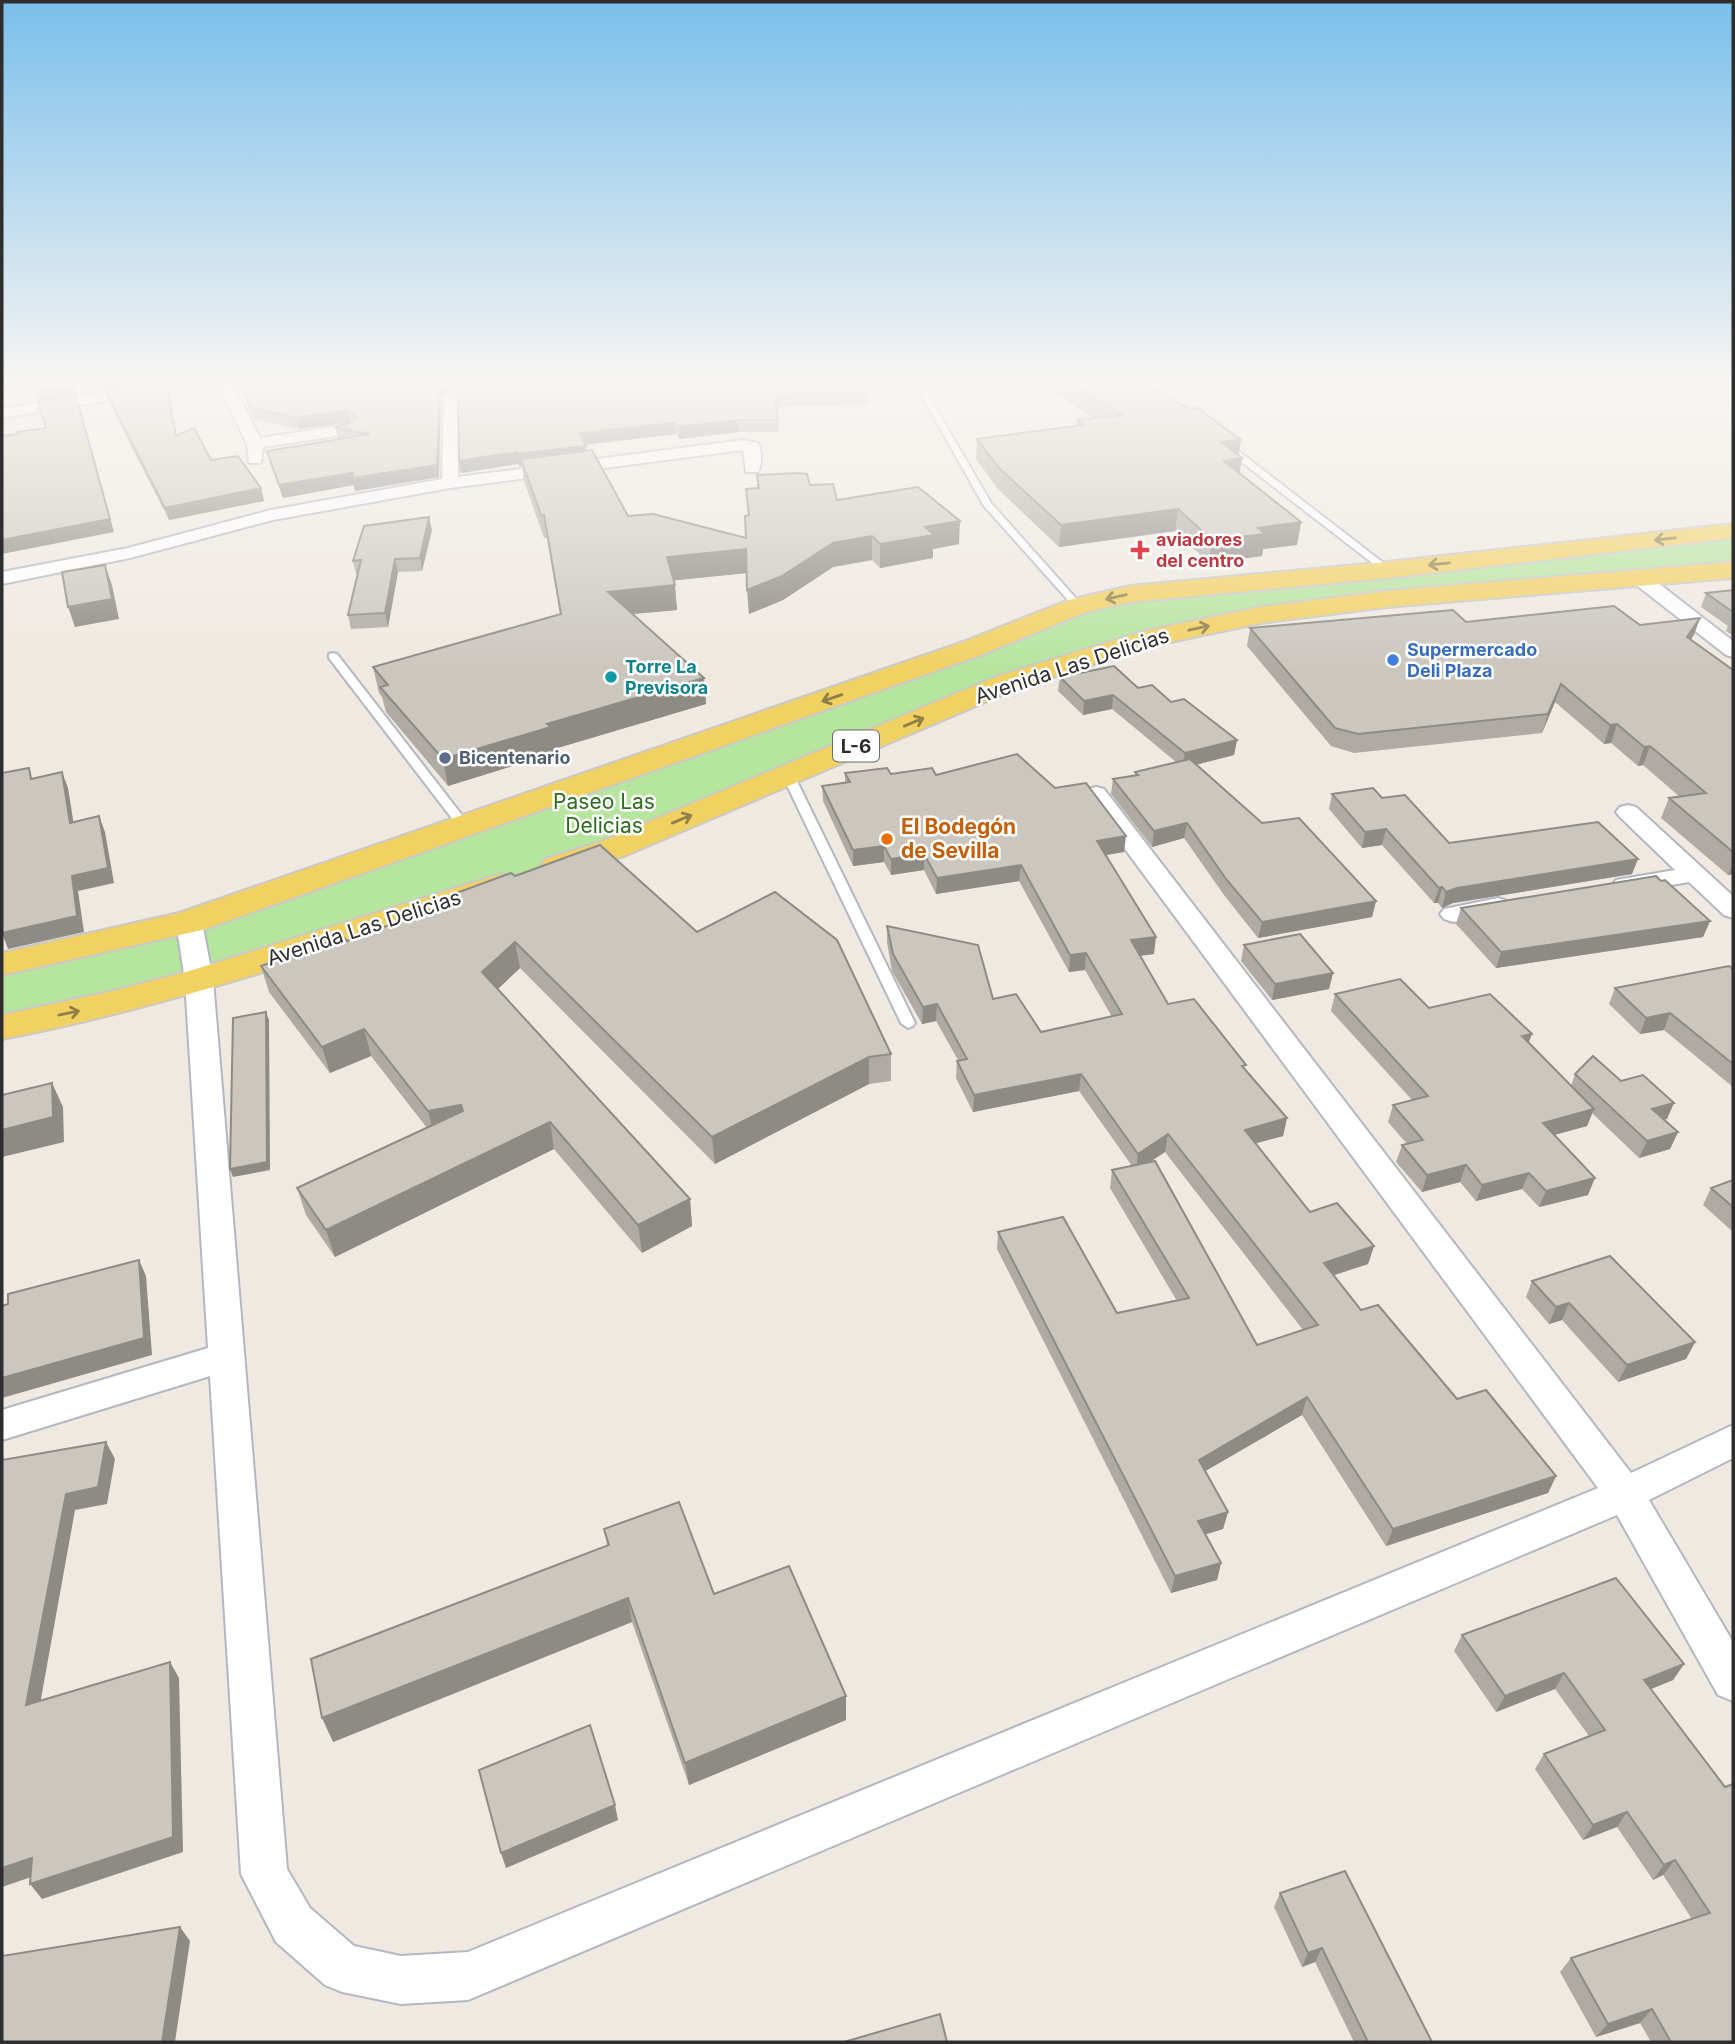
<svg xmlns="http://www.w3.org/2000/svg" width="1735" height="2044" font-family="Inter,sans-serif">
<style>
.green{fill:#b6e59e}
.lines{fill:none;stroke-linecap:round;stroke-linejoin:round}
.service-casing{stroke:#b4b7c1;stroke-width:4}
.minor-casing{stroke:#b4b7c1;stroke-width:4}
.primary-casing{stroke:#c9c9c9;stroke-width:4}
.service{fill:#fff;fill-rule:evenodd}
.minor{fill:#fff;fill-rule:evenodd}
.primary{fill:#f2d163;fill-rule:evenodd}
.wall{fill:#afaba4;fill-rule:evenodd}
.shaded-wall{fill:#8e8b86}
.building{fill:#cbc7bf;stroke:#8e8b86;stroke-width:2}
.oneway{stroke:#908048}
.health-dot{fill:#e0444e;stroke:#fff;stroke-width:2.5}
.shop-dot{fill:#3f7fe0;stroke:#fff;stroke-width:2.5}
.culture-dot{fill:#0f9aa8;stroke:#fff;stroke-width:2.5}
.service-dot{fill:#5c6f8a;stroke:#fff;stroke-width:2.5}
.food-dot{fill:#e8710a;stroke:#fff;stroke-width:2.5}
.labels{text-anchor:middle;stroke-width:5;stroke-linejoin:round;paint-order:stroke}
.far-health-label{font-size:18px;font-weight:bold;fill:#be3a42;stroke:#fff;text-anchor:start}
.far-shop-label{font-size:18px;font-weight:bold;fill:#366cbe;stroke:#fff;text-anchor:start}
.far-culture-label{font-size:18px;font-weight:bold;fill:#0d838f;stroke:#fff;text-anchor:start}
.far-service-label{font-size:18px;font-weight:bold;fill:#4e5e75;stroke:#fff;text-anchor:start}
.shield{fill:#fff;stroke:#6d6d6d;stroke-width:2}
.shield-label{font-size:19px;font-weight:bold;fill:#2e2e2e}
.street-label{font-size:21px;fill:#2e2e2e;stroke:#fff}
.park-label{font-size:21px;fill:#2c6e1b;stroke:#fff}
.food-label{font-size:21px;font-weight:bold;fill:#c56008;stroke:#fff;text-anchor:start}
</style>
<rect width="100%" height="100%" fill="#efe9e1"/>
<!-- green -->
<path class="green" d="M1733,531v39l-96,6 -373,39 -256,67 -396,167 -497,154 -113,24v-63l187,-42 889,-316z"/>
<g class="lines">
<defs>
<g id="service">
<path d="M915,384h7l69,119 90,101v4h-6l-91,-102z"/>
<path d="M1222,443h6l162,125v4h-6l-162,-125z"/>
<path d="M333,653l4,1 131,169v6h-8l-131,-171v-4z"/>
<path d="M788,772l6,3 121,248 -2,3 -5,2 -7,-5 -119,-248z"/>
</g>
<g id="minor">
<path d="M158,384h35l-7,4 -184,30v-9z"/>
<path d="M218,384h14l28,54 89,-14 8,5 -8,5 -86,13 -2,16h-12l-2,-19z"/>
<path d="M451,392l7,4v81l285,-37 15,3c4,6 4,23 0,29h-12l-3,-22 -293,38 -177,32 -143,38 -128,26v-12l126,-24 143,-38 171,-31 2,-83z"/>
<path d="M1637,570l7,2 89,69v16l-7,-2 -96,-75 -2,-4z"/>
<path d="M1096,787l8,2 527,684 102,-48v33l-84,42 84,142v59l-15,-6 -101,-180 -1149,485 -67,4 -59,-12 -17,-7 -49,-43 -35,-68 -31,-498 -208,64v-30l206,-62 -23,-368 -9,-58 4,-5 9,-3 9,3 4,5 11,58 74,889 23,39 44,38 47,10 67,-4 1130,-464 -510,-689 -4,-5 4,-5z"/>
<path d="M1628,805l8,2 97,89v22l-9,-3 -35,-33 -64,11 -9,-3 -4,-5 4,-5 59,-10 -55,-53 -4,-5 4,-5z"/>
<path d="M1498,898l9,3 4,5 -4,5 -54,11 -9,-3 -4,-5 4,-5z"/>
</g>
<g id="primary">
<path d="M1733,524v14l-346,40 -257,24 -44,10 -103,42 -781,276 -200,45v-22l177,-40 784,-271 106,-42 61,-14 257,-24z"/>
<path d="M1733,562v16l-346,29 -126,16 -110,23 -133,42 -394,168 -66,20 -12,-3 -5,-7 5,-7 54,-17 398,-166 147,-45 116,-24 126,-16z"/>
<path d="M501,874l12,3 5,7 -5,7c-169,55 -337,115 -511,148v-24l111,-24 73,-19z"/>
</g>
</defs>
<!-- service casing -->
<use href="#service" class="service-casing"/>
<!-- minor casing -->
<use href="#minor" class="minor-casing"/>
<!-- primary casing -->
<use href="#primary" class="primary-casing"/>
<!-- service -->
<use href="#service" class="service"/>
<!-- minor -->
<use href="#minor" class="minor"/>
<!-- primary -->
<use href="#primary" class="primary"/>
</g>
<!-- wall -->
<g class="wall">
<path d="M240,384h628l2,20 -93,3 2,25h-40l-60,7 -3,-5 -91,11 1,6 42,65 118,22 2,-23 -2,-26 11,-1v-13l53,10 27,15 122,44 -26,5v9l-53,10 -8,-8 -39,7 -50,33 -34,14 -2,-41 -73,7 3,30 -45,4 72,64 2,26 -152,45v4l-106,33 -62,-74 -4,-15 -3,-4 -6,-26 187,-53 -13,-76h-3l-20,-57 -2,-15h-3l-1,-2 -57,9 -2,-78 -9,-5 -9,6 -2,81 -84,14 -1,-6 -71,13 -13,-35 -3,-12 74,-12 -3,-1 -3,-11 13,-3 3,-2 -52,7 -46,-10z"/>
<path d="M1041,384h107l93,56 -3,16 1,17 62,49 -4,23 -34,4 -1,7 -53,7 -34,-32 -116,16 -61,-58 -22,-30 1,-20 100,-13v-6l16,-2z"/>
<path d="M106,392l63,1 8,43 34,24 50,28 3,13 -95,19 -60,-117z"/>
<path d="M432,530l-10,41 -24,1 -10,55 -37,2 -3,-14 10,-41h-2l-3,-13z"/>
<path d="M1733,590v46l-7,-5 2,-5 -27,-19 5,-14z"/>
<path d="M1466,622l174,3 54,10 -3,4 42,31v204l-5,1 -67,-57 8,-20 11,-1 -37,-32 -5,1 -27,-23 -7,1 -49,-42 -13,31 -188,20 -23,-7 -84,-100 3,-18z"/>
<path d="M1060,677l78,11 33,14 66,38 -3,15 -38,10 66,58 114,78 -4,16 -114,21 -34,-43 -40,-57 -32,9 -41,-53 2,-15 22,-3v-4l41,-10 -64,-53 -29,6 -25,-24z"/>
<path d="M845,773l91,2 188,77 -19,3 49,99 -14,2 28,48 77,65 42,49 -4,18 -27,7 54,69 64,34 -6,18 -34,11 27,35 96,89 99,77 -8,17 -162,53 -84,-131 -97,56 23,41 -5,17 -18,5 16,29 -4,17 -46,13 -174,-344 1,-17 119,81 60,-12 -67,-113 2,-18 20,-4 -53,-75 -106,21 -17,-34 1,-17 1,-1 -22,-39 -14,3 -30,-53 -5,-29v-16l154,106 71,-15 -27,-47 -16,2 -50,-91 -83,13 -12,-24 -33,5 -7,-13 -31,4 -30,-65 -1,-15 23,-4zM1165,1152l138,178 -46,15 -107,-183z"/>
<path d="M1332,794l50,4 67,45 183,31 -179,29 -11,5 -4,-5h-4l-52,-58 -20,3 -33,-39z"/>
<path d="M515,876l182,56 194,122v27l-22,3 -154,80 -195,-196 -22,21 192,210 2,27 -50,27 -88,-104 -219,108 -29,-42 -9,-27 130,-60 -56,-72 -41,17 -61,-81 -8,-26 86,-25 105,-39 -1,-7z"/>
<path d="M1461,908l249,13 -7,16 -207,31 -40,-44z"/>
<path d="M1244,945l89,28 -4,16 -57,11 -31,-39z"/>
<path d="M1733,969v118l-69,-57 -24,4 -31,-30 6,-16z"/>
<path d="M1335,994l94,14 99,35 43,43 4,-12 46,7 46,38 -3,1 14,12 -8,17 -31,9 -47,-45 -5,13 -33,9 34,60 -49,12 -17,-18 -46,12 -16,-19 -38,10 -26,-30 6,-17 5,-1 -19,-22 5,-17 19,-5 -81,-89z"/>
<path d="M1733,1180v52l-30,-27 8,-17z"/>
<path d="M1532,1281l163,61 -9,17 -68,23 -56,-62 -13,4 -23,-27z"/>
<path d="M604,1529l110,65 132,126 -157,65 -57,-163 -299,120 274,-197z"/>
<path d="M1462,1635l222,29 -11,16 -22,9 74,98 8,255h-82l-11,-19 -44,14 -36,-65 11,-14 121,-39 -29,-44 -10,5 -36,-53 -34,13 -48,-71 9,-15 45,-18 -34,-47 -59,23 -42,-61z"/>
<path d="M1280,1893l152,149h-78l-39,-80 -13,5 -28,-60z"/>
</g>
<!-- shaded-wall -->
<g class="shaded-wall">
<path d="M2,384h32v3l-32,5z"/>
<path d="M65,384h8l3,11 -38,6 -3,-12z"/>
<path d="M101,384h44l-43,6z"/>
<path d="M166,384l3,9 10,55 -3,-12z"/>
<path d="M449,384l1,6 -9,6 -2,81 -84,14 -1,-6 -71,13 -4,-13 74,-12 86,-88z"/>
<path d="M80,408l34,124 -112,22v-14z"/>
<path d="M348,410l2,12 -51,7 -3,-11z"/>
<path d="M738,420l1,12 -60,7v-12z"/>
<path d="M675,423l1,11 -95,11 -2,-12z"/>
<path d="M1241,440l-3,19 4,-1 -3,21 -18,3v-40z"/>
<path d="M586,446l1,12 -66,1 1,7h-3l-2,-12z"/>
<path d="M517,452l1,12 -57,9 -2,-12z"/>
<path d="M261,488l3,13 -95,19 -4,-12z"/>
<path d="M1178,509l-3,22 -116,16 2,-22z"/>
<path d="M429,517l3,13 -10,41 -2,-13z"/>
<path d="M960,521l-1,23 -26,5v9l-53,10v-24l45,-17z"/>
<path d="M1301,522l-4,23 -34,4 -1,7 -53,7 3,-23 46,-12z"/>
<path d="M872,536v24l-39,7 -50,33 -34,14 -2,-24 86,-47z"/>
<path d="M746,549l1,24 -78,8 -2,-24z"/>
<path d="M395,559l3,13 -10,55 -3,-14z"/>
<path d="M105,565l7,20 7,34 -44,8 -7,-20z"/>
<path d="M675,585l2,25 -66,6 -3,-24z"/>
<path d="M1700,618l-6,17 -14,19 7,-17z"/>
<path d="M704,678l2,26 -152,45v4l-106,33 -5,-27 104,-35z"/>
<path d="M1561,684l-6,18 -13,31 6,-19z"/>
<path d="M1113,695l-1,14 -29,6 1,-14z"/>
<path d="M1617,724l-6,19 -7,1 6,-19z"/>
<path d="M1237,740l-3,15 -52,13 3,-15z"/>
<path d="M1650,746l-7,19 -5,1 6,-19z"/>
<path d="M62,772l6,16 8,50 -6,-15z"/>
<path d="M99,816l6,16 9,51 -36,8 6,41 -76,17 -6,-16 70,-57z"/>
<path d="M1187,823l-3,15 -32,9 2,-16z"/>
<path d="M1386,829l-4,16 -20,3 3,-16z"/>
<path d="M1126,836l-2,16 -29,5 2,-16z"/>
<path d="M884,846v16l-31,4v-16z"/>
<path d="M924,854v16l-33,5v-16z"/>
<path d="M1638,859l-6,15 -179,29 -11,5 4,-16 11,-4z"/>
<path d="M1733,863v11l-5,1z"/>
<path d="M1021,865l-2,16 -83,13 1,-16z"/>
<path d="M1442,887l-4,16h-4l5,-15z"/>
<path d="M1376,901l-4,16 -114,21 4,-16z"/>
<path d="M1710,921l-7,16 -207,31 5,-16z"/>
<path d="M1156,937l-2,17 -25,3 2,-17z"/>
<path d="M515,942l5,26 -32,30 -6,-26z"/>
<path d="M1086,953l-1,17 -16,2 1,-17z"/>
<path d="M1333,973l-4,16 -57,11 3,-16z"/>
<path d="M937,1004l-1,17 -14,3 1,-17z"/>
<path d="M266,1012l3,8 1,150 -37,7 -3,-8z"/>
<path d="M1670,1013l-6,17 -24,4 6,-16z"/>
<path d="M364,1029l7,27 -41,17 -8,-26z"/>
<path d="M1532,1034l-6,16 -4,-14z"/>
<path d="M869,1057v27l-154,80 -3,-27z"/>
<path d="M1081,1074l-2,17 -106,21 1,-17z"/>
<path d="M52,1083l11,24 1,35 -62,15v-27z"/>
<path d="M1674,1103l-7,16 -22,6 7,-16z"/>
<path d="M461,1105l6,27 -32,6 -7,-27z"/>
<path d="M1594,1109l-7,17 -51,14 7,-17z"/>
<path d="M1287,1118l-4,18 -41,11 3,-17z"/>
<path d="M550,1122l4,27 -219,108 -9,-27z"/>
<path d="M1678,1132l-8,17 -31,9 8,-17z"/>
<path d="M1168,1134l-3,18 -29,19 2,-17z"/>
<path d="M1466,1165l-6,17 -38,10 5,-17z"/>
<path d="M1529,1173l-7,16 -46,12 6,-16z"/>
<path d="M1595,1178l-7,17 -49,12 7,-16z"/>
<path d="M690,1199l2,27 -50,27 -4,-28z"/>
<path d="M1374,1246l-6,18 -49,16 5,-17z"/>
<path d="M139,1260l7,16 6,79 -150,43v-20z"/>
<path d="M1569,1303l-7,17 -13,4 7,-17z"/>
<path d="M1695,1342l-9,17 -68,23 9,-17z"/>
<path d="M1307,1397l-5,18 -107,62 4,-17z"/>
<path d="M106,1442l9,17 -8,45 -32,6 -38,211 -11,-16 40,-211z"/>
<path d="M1556,1476l-8,17 -162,53 7,-17z"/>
<path d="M1228,1512l-5,17 -29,9 4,-17z"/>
<path d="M1221,1563l-4,17 -46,13 4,-17z"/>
<path d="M628,1598l4,24 -299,120 -11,-24z"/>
<path d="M170,1662l9,16 4,174 -141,47 -12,-15z"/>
<path d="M1684,1664l-11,16 -39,16 10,-16z"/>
<path d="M1564,1673l-9,16 -59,23 9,-16z"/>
<path d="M846,1696v24l-157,65 -4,-22z"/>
<path d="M615,1805l3,15 -112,48 -5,-15z"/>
<path d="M1627,1812l-10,15 -34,13 10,-15z"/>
<path d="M32,1858l11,15 -41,14v-19z"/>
<path d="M1675,1860l-12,15 -10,5 11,-15z"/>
<path d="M180,1927l10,14 -15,101h-13z"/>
<path d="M1322,1948l-7,14 -13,5 6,-14z"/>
<path d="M1652,2009l-12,14 -44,14 12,-13z"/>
</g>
<!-- building -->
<g class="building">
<path d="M33,384h32l-30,5z"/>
<path d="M152,384h14l10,52 18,-8 17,32 27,-4 23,32 -96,20 -59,-116z"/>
<path d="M241,384h199l-3,81 -85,13 1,-5 -74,12 -12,-34 103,-17 -35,-7 13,-3 9,-6 -9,-8 -52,8 -46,-11z"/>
<path d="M458,384h410l2,8 -95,3 3,25h-40l-59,7 -4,-4 -96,10 7,13 -69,8v-2l-58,9z"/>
<path d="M1072,384h76l41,25 9,-1 43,32 -20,2 21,16 -18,3 77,61 -43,6 7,6 -53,6 -34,-31 -117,16 -62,-57 -22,-29 106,-14 -6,-5 45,-5z"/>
<path d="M76,396l34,123 -108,21v-104l16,-2 -1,-2 29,-4 -8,-26z"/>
<path d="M592,450l36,66 25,-2 93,24 -1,-22 4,-1 -3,-26 13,-1 -2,-13 40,-2 10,1 3,11 23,-1 4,16 81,-13 42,34 -35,6 9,8 -54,9 -8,-8 -39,7 -51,33 -35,14 -1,-41 -79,8 8,28 -67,7 96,86 -157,46 4,3 -108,32 -63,-72 8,-2 -15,-18 188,-53 -17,-99h-3l-20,-56z"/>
<path d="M429,517l-9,41 -25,1 -10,54 -37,2 13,-55 -8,1 11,-35z"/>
<path d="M105,565l7,34 -44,8 -6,-35z"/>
<path d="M1733,590v22l-27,-19z"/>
<path d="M1614,606l26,19 60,-7 -13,19 46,33v182l-64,-54 37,-5 -56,-47 -6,1 -27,-23 -7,1 -49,-41 -13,30 -190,20 -23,-6 -85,-100 203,-18 13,12z"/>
<path d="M1114,666l24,22 14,-3 19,17 13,-3 53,41 -52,13 -72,-58 -29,6 -24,-24z"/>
<path d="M1017,754l38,34 31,-5 40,53 -29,5 59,96 -25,3 37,64 26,-5 52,66 -4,1 45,52 -42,12 65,82 27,-9 37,43 -50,17 37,47 17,-5 79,94 29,-9 70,86 -163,53 -86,-132 -108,63 29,52 -30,9 23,42 -46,13 -177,-344 65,-15 54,96 72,-15 -77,-128 43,-9 102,184 61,-20 -150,-191 -30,20 -57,-80 -107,21 -17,-34 10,-2 -30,-55 -14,3 -30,-53 -6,-28 91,19 15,54 23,-5 25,38 81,-18 -36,-61 -16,2 -49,-90 -84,13 -13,-24 -33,5 -7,-13 -31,4 -31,-64 28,-4 -5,-9 42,-5 4,6 41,-6 4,7z"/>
<path d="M1190,759l72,64 37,-5 77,83 -114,21 -36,-43 -39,-56 -33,8 -41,-52 25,-4 -3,-3z"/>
<path d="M29,768l2,11 31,-7 8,51 29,-7 9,52 -36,8 5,40 -75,17v-160z"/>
<path d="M1373,788l9,10 23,-3 44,48 149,-21 40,37 -181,29 -11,4 -4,-5 -3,1 -53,-59 -21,3 -33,-38z"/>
<path d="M600,845l97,87 78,-40 62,48 54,114 -22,3 -157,80 -197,-195 -33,30 208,227 -52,26 -88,-103 -224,108 -29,-42 166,-77 -2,-6 -33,6 -64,-82 -42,18 -61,-81 82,-29 4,4 108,-41 -4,-5 60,-22 4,3z"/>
<path d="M1656,876l5,5 4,-1 45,41 -209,31 -40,-44z"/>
<path d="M1300,934l33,39 -58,11 -31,-39z"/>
<path d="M1729,966l4,3v95l-63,-51 -24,5 -31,-30z"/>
<path d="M1400,979l29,29 61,-14 42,40 -10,2 72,73 -51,14 52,55 -49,13 -17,-18 -47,12 -16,-20 -39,10 -25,-30 21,-5 -30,-35 35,-9 -93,-102z"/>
<path d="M266,1012l1,150 -37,7 3,-151z"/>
<path d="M1593,1056l28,25 22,-6 31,28 -22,6 26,23 -31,9 -72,-67z"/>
<path d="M52,1083l1,34 -51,13v-35z"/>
<path d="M1733,1180v27l-22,-19z"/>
<path d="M1610,1256l85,86 -68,23 -58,-62 -13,4 -24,-26z"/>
<path d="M139,1260l5,78 -142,40v-72l6,-2v-10z"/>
<path d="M106,1442l-8,45 -32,7 -40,211 144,-43 3,175 -143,47 2,-26 -30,10v-408z"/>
<path d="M679,1502l35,92 75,-28 57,130 -161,67 -57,-165 -306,120 -11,-59 298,-114 -5,-16z"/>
<path d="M1616,1578l68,86 -40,16 81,107 8,-3v258h-62l-19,-33 -44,15 -37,-66 139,-45 -35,-53 -11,5 -37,-53 -34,13 -49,-71 61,-24 -41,-57 -59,23 -43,-61z"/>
<path d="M590,1725l25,80 -114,48 -22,-83z"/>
<path d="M1345,1871l87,171h-64l-46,-94 -14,5 -28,-60z"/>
<path d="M180,1927l-18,115h-160v-86z"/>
<path d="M940,2014l7,28h-103z"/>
</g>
<!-- one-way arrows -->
<defs><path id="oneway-shaft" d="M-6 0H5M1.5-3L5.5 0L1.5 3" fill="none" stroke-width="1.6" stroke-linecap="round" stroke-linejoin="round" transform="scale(1.75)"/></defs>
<g class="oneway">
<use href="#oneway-shaft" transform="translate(1665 539) rotate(174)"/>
<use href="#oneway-shaft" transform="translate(1439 564) rotate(174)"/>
<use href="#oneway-shaft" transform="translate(1116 597) rotate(167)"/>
<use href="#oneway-shaft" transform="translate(1199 628) rotate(-12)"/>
<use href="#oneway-shaft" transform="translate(832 698) rotate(161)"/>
<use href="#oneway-shaft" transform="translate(914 722) rotate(-23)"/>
<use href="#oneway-shaft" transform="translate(682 819) rotate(-23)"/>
<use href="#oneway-shaft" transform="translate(69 1013) rotate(-12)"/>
</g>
<!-- sky -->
<linearGradient id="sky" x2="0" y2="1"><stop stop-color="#7abfeb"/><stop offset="0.57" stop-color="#f8f5f2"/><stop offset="1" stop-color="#f8f5f2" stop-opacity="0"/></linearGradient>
<rect width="1735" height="670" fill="url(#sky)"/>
<!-- markers -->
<path class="health-dot" d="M1136.5 539.5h7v7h7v7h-7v7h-7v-7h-7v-7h7z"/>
<circle class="shop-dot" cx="1393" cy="660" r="7"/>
<circle class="culture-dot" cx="611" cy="677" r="7"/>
<circle class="service-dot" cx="445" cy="758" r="7"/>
<circle class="food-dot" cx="887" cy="839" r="7"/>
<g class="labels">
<!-- far-health labels -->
<g class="far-health-label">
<text x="1156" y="546">aviadores<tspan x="1156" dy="21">del centro</tspan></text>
</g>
<!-- far-shop labels -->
<g class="far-shop-label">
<text x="1407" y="656">Supermercado<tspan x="1407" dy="21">Deli Plaza</tspan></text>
</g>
<!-- far-culture labels -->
<g class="far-culture-label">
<text x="625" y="673">Torre La<tspan x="625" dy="21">Previsora</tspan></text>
</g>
<!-- far-service labels -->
<g class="far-service-label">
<text x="459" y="764">Bicentenario</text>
</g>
<!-- shield labels -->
<rect class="shield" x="833" y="730.5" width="46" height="31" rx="5"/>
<g class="shield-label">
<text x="856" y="753">L-6</text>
</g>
<!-- street labels -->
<g class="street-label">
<text transform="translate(1072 666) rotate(-18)" y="7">Avenida Las Delicias</text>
<text transform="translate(364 928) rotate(-18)" y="7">Avenida Las Delicias</text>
</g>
<!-- park labels -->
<g class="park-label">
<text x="604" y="809">Paseo Las<tspan x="604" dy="24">Delicias</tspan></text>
</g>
<!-- food labels -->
<g class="food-label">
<text x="901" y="834">El Bodegón<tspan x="901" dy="24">de Sevilla</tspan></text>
</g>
</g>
<!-- border -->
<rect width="1735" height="2044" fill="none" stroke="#2e2e2e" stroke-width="7"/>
</svg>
